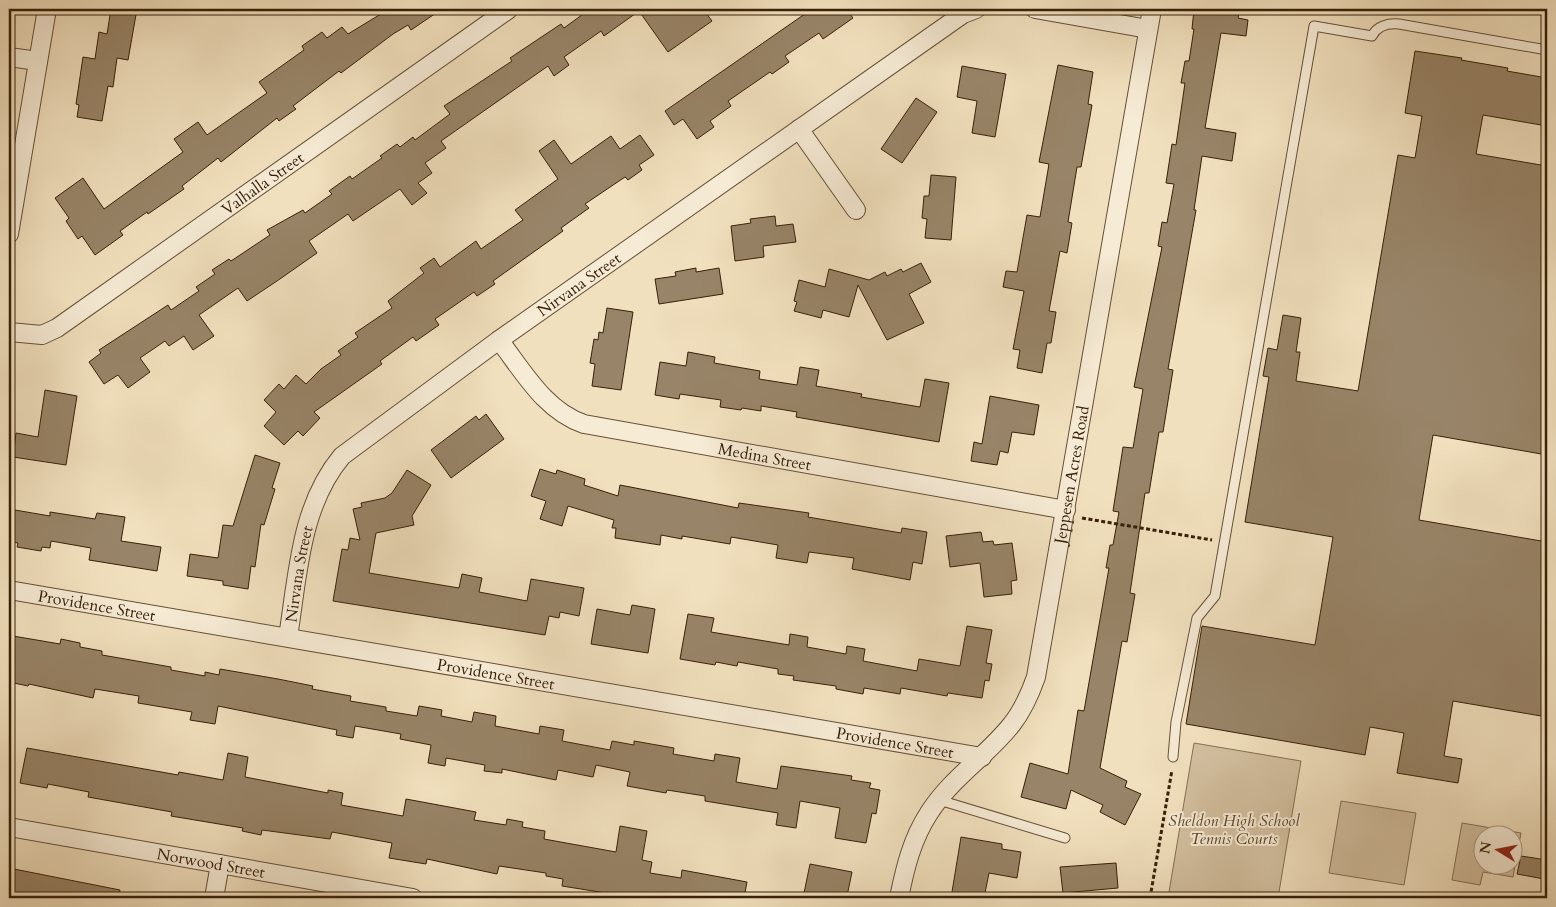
<svg xmlns="http://www.w3.org/2000/svg" width="1556" height="907" font-family="Cardo,serif">
<style>
.green{fill:#d2bf9f;stroke:#857054;fill-rule:evenodd}
.building{fill:#988468;stroke:#38200a}
.lines{fill:none;stroke-linecap:round;stroke-linejoin:round}
.service-casing{stroke:#665037;stroke-width:11}
.minor-casing{stroke:#665037;stroke-width:20}
.path{stroke:#38200a;stroke-width:3;stroke-dasharray:4 2.5;stroke-linecap:butt}
.service{stroke:#f6ebd5;stroke-width:9}
.minor{stroke:#f6ebd5;stroke-width:18}
.labels{text-anchor:middle;stroke-width:4;stroke-linejoin:round;paint-order:stroke}
.street-label{font-size:16px;fill:#38200a;stroke:#f6ebd5}
.park-label{font-size:16px;font-style:italic;fill:#5e482f;stroke:#f6ebd5}
</style>
<rect width="100%" height="100%" fill="#f1e0be"/>
<filter id="stains"><feTurbulence type="fractalNoise" baseFrequency=".004" numOctaves="4"/><feColorMatrix values="0 0 0 0 .2 0 0 0 0 .09 0 0 0 0 .02 0 0 0 .5 -.17"/></filter>
<radialGradient id="worn" r=".72"><stop offset=".6" stop-color="#630" stop-opacity="0"/><stop offset="1" stop-color="#630" stop-opacity=".3"/></radialGradient>
<!-- green -->
<g class="green">
<path d="M1194,743l107,18 -23,137h-110z"/>
<path d="M1341,801l75,12 -12,72 -75,-12z"/>
<path d="M1462,823l59,10 -8,44 -30,-5 -3,13 -28,-5zM1514,834v30h-30v-30z"/>
</g>
<!-- building -->
<g class="building">
<path d="M111,9h26l-9,51 -11,-2 -4,29 -5,-1 -6,35 -25,-4 2,-12 -3,-1 7,-47 12,2 4,-27 8,2z"/>
<path d="M389,9h53l-31,21 -3,-5 -15,9 -52,39 -2,-2 -46,35 3,3 -17,12 -2,-3 -56,44 -3,-4 -36,28 2,3 -36,25 -1,-2 -27,19 3,4 -28,20 -13,-19 -4,3 -12,-18 3,-3 -14,-20 28,-20 21,31 79,-57 -9,-13 24,-17 9,13 60,-42 -8,-11 45,-32 -2,-4 20,-14 5,6 15,-11 6,7z"/>
<path d="M590,9h113l9,12 -44,31 -29,-41 -35,25 -3,-5 -37,26 5,8 -15,11 -6,-10 -107,75 5,7 -21,15 7,10 -14,10 9,10 -15,12 -12,-16 -47,32 -5,-7 -39,27 8,12 -40,28 -30,20 -9,-13 -39,27 15,21 -21,14 -9,-14 -15,10 -4,-5 -25,17 10,14 -22,16 -10,-13 -14,9 -15,-22 12,-9 -2,-3 69,-45 3,5 28,-19 -3,-4 19,-13 -3,-4 17,-11 2,2 39,-26 -3,-5 36,-20 2,3 27,-19 -3,-3 21,-15 2,3 30,-21 -2,-2 17,-12 3,3 13,-10 2,3 35,-26 -6,-8 68,-45 -2,-3 51,-34 3,4z"/>
<path d="M812,9h34l7,9 -30,21 -4,-6 -34,23 4,6 -17,12 -2,-2 -42,29 3,5 -21,15 4,6 -17,12 -14,-20 -9,6 -9,-14z"/>
<path d="M1194,9h46l-2,9 10,2 -2,16 -25,-3 -16,95 31,5 -4,28 -30,-5 -8,54h2l-28,159 5,1 -10,62h-4l-10,61h-4l-15,100 5,1 -8,48 -5,-1 -22,127 27,13 -2,6 16,7 -16,31 -25,-13 3,-7 -32,-15 -5,19 -45,-12 9,-34 38,11 10,-64 6,1 25,-143h-3l4,-23h3l6,-33 -6,-1 10,-64 10,1 10,-59 -9,-2 28,-140 -4,-1 4,-24 5,1 7,-39 -8,-1 6,-39 4,1 9,-62h-4l4,-22h4l5,-32h-2z"/>
<path d="M1415,51l47,7 -1,2 47,8 -1,3 40,7v48l-64,-11 -7,39 71,12v289l-114,-20 -14,85 128,22v175l-94,-16 -9,55 18,3 -4,24 -61,-10 7,-40 -34,-6 -5,28 -179,-31 16,-98 113,19 18,-108 -88,-15 24,-145 -6,-1 5,-28 9,2 6,-35 18,3 -5,34h4l-4,29 62,10 40,-236 17,3 7,-42 -17,-3z"/>
<path d="M1058,65l35,7 -5,32 4,1 -11,62h-4l-9,55 4,1 -5,30 -7,-2 -11,60 7,1 -5,31h-4l-5,30 -25,-5 3,-18 -7,-1 11,-58 -21,-4 3,-16 11,1 10,-57 13,2 9,-53 -10,-2z"/>
<path d="M962,66l44,8 -11,63 -23,-4 5,-32 -20,-4z"/>
<path d="M916,98l21,14 -35,51 -21,-14z"/>
<path d="M640,135l14,20 -15,10 3,5 -14,10 -3,-3 -40,27 4,4 -28,20 2,3 -70,50 2,3 -18,12 -3,-4 -39,27 4,6 -23,16 -3,-4 -33,24 2,3 -68,48 6,6 -17,18 -5,-5 -14,14 -20,-19 12,-14 -12,-12 15,-16 5,5 12,-14 10,9 15,-15 20,-14 -3,-4 20,-14 -3,-4 37,-25 -4,-7 36,-28 -4,-5 14,-10 6,9 36,-26 5,8 42,-29 -8,-10 43,-31 -19,-28 15,-11 17,24 40,-28 9,13z"/>
<path d="M931,175l25,2 -5,63 -26,-2 2,-19 -5,-1 2,-22h5z"/>
<path d="M775,216l1,10 17,-2 3,18 -33,4 1,11 -29,4 -4,-35 20,-3 -1,-4z"/>
<path d="M921,263l10,19 -22,12 15,29 -37,17 -29,-55 -9,32 -26,-7 -2,8 -27,-7 3,-9 -3,-1 5,-21 26,7 4,-18 40,11 16,-8 2,4 14,-7 2,3z"/>
<path d="M696,268v4l23,-4 4,26 -64,10 -4,-25 21,-3 -1,-4z"/>
<path d="M607,308l26,4 -12,78 -29,-4 3,-22 -5,-1 4,-24 4,1 1,-8 4,1z"/>
<path d="M688,352l27,5 -1,6 46,8 -1,8 38,6 3,-18 19,3 -3,16 46,8 -1,3 59,10 5,-28 24,4 -10,59 -143,-25 1,-5 -36,-6v5l-19,-3 -1,2 -21,-3 1,-7 -41,-6 -1,5 -24,-4 5,-33 26,4z"/>
<path d="M45,390l32,6 -11,69 -53,-8 3,-24 22,4z"/>
<path d="M990,396l49,9 -5,30 -22,-3 -4,21 -8,-2 -3,14 -26,-4 3,-19 8,2z"/>
<path d="M486,414l18,25 -53,39 -20,-28 45,-34 3,4z"/>
<path d="M255,455l25,8 -8,25 3,1 -11,36 -3,-1 -6,43 -4,-1 -3,23 -25,-4v-4l-36,-5 3,-22 28,4 5,-33 10,1z"/>
<path d="M540,469l16,5 1,-4 28,9 -1,6 34,11 2,-11 118,23 1,-5 70,10 -1,4 93,16 1,-5 25,4 -5,32 -9,-2 -3,18 -58,-11 2,-11 -45,-6 -2,11 -31,-5 2,-13 -47,-8 -1,7 -48,-8v3l-21,-4 -1,10 -45,-7 1,-10h-4l2,-8 -46,-14 -6,20 -22,-7 6,-18 -15,-5z"/>
<path d="M407,470l24,15 -19,31 2,9 -38,8 -7,40 90,15 3,-14 20,4 -3,14 48,9 4,-22 53,9 -5,28 -19,-4 -1,6 -10,-2 -4,19 -212,-34 9,-52 6,1 2,-12 10,2 -7,-31 9,-2 -1,-4 24,-5 7,-5z"/>
<path d="M9,509l41,7v-4l45,7 2,-6 28,4 -4,24 40,6 -4,24 -68,-11 2,-12 -40,-7 -1,7 -8,-1 -1,4 -24,-4 1,-4 -9,-1z"/>
<path d="M981,532l2,10 10,-1 1,4 18,-2 5,37 -6,1 1,13 -28,3 -4,-34 -30,4 -4,-31z"/>
<path d="M632,605l23,4 -7,44 -57,-9 6,-35 33,6z"/>
<path d="M688,614l26,4 -3,14 78,13 1,-11 18,3 -1,10 39,7 1,-8 18,3 -2,12 54,10 2,-12 41,7 7,-40 25,4 -6,33 6,1 -3,17 -4,-1 -3,18 -34,-5 -1,3 -46,-8 -1,6 -36,-6 -1,6 -27,-5v-3l-43,-6 1,-4 -16,-2v-5l-40,-7 -1,4 -21,-4 -1,3 -35,-6z"/>
<path d="M13,636l47,8 1,-5 19,4v4l22,4v4l69,12v3l34,6v-4l14,3 1,-6 58,10 35,7 -1,3 39,7 -1,5 36,6v4l31,5 2,-10 23,4 -1,6 31,6 2,-10 22,4 -1,10 44,8 1,-8 24,4 -2,11 48,9 2,-9 22,4v-4l40,7 -1,6 41,7 1,-7 25,4 -4,24 41,7 4,-23 71,10 -1,4 20,3 -2,5 11,2 -4,24 -4,-1 -6,30 -31,-5 5,-30 -40,-7 -4,27 -20,-3 2,-12 -73,-12v-5l-38,-6 -1,3 -39,-7 3,-14 -34,-7 -3,12 -35,-7 -2,10 -54,-11v4l-18,-2 1,-6 -39,-7 -1,8 -17,-3 3,-18 -31,-6 1,-5 -46,-8 -2,12 -17,-3 1,-5 -119,-24 -3,18 -25,-4 2,-8 -54,-9 1,-7 -44,-7 -2,9 -64,-14 -1,2 -19,-4v-30z"/>
<path d="M27,748l151,27 1,-3 44,8 5,-27 20,4 -3,20 83,16v-3l15,3 -2,12 62,11 3,-17 70,13 -2,8 32,5 1,-6 16,3 -1,5 23,4 -1,8 72,13 4,-26 27,5 -5,29 10,2 -2,11 31,5 1,-8 65,12 -3,16h-107l-75,-12 1,-7 -17,-3v-3l-47,-7 -2,8 -70,-15 -1,5 -37,-6 3,-15 -60,-11 -2,7 -68,-9 -1,5 -19,-4 1,-3 -72,-12 1,-4 -84,-15 1,-5 -41,-8 -1,4 -27,-5z"/>
<path d="M961,837l41,7v5l19,3 -4,26 -28,-5 -5,25h-33z"/>
<path d="M1521,856l26,4 -3,19 -27,-5z"/>
<path d="M1116,863l2,25 -55,5 -3,-26z"/>
<path d="M810,864l42,8 -5,24 -7,-2 -1,4h-36z"/>
<path d="M9,868l111,22 -1,8h-110z"/>
</g>
<g class="lines">
<defs>
<g id="service">
<path d="M1173,757l3,-35 21,-104 18,-22 99,-570 58,10c5,-10 16,-13 27,-12l148,26"/>
<path d="M939,800l126,38"/>
</g>
<g id="minor">
<path d="M1035,9l113,20"/>
<path d="M9,57l29,4"/>
<path d="M799,129l57,81"/>
<path d="M9,234l38,-225"/>
<path id="s1" d="M9,332l33,3 15,-7 452,-319"/>
<path id="s2" d="M499,340c24,31 46,71 85,84l482,86"/>
<path id="s3" d="M9,590l973,167"/>
<path id="s4" d="M288,637c10,-62 12,-131 54,-181l157,-116 464,-326 13,-5"/>
<path id="s5" d="M9,827l404,71"/>
<path d="M214,898l6,-34"/>
<path id="s6" d="M899,898c6,-30 13,-59 30,-85 22,-35 58,-57 83,-89 11,-14 18,-30 24,-47l116,-668"/>
</g>
</defs>
<!-- service casing -->
<use href="#service" class="service-casing"/>
<!-- minor casing -->
<use href="#minor" class="minor-casing"/>
<!-- path -->
<g class="path">
<path d="M1082,518l130,22"/>
<path d="M1150,898l22,-128"/>
</g>
<!-- service -->
<use href="#service" class="service"/>
<!-- minor -->
<use href="#minor" class="minor"/>
</g>
<g class="labels">
<!-- street labels -->
<g class="street-label">
<text dy="6" stroke="none"><textPath href="#s1" startOffset="301">Valhalla Street</textPath></text>
<text dy="6" stroke="none"><textPath href="#s4" startOffset="484">Nirvana Street</textPath></text>
<text dy="6" stroke="none"><textPath href="#s2" startOffset="305">Medina Street</textPath></text>
<text dy="6" stroke="none"><textPath href="#s6" startOffset="471">Jeppesen Acres Road</textPath></text>
<text dy="6" stroke="none"><textPath href="#s4" startOffset="64">Nirvana Street</textPath></text>
<text dy="6" stroke="none"><textPath href="#s3" startOffset="89">Providence Street</textPath></text>
<text dy="6" stroke="none"><textPath href="#s3" startOffset="494">Providence Street</textPath></text>
<text dy="6" stroke="none"><textPath href="#s3" startOffset="899">Providence Street</textPath></text>
<text dy="6" stroke="none"><textPath href="#s5" startOffset="205">Norwood Street</textPath></text>
</g>
<!-- park labels -->
<g class="park-label">
<text x="1234" y="826">Sheldon High School<tspan x="1234" dy="18">Tennis Courts</tspan></text>
</g>
</g>
<!-- margin -->
<rect width="1556" height="907" fill="none" stroke="#f1e0be" stroke-width="30"/>
<rect x="10" y="10" width="1536" height="887" fill="none" stroke="#38200a" stroke-width="2.5"/>
<rect x="15" y="15" width="1526" height="877" fill="none" stroke="#38200a"/>
<!-- north arrow -->
<g transform="translate(1498 850) rotate(280)"><circle r="24" fill="#f6ebd5" stroke="#aa9a84"/>
<path d="M0-4L9 19L0 12L-9 19Z" fill="#8f2418"/>
<text y="-8" font-size="14" font-weight="bold" text-anchor="middle" fill="#38200a">N</text>
</g>
<rect width="100%" height="100%" filter="url(#stains)"/>
<rect width="100%" height="100%" fill="url(#worn)"/>
</svg>
